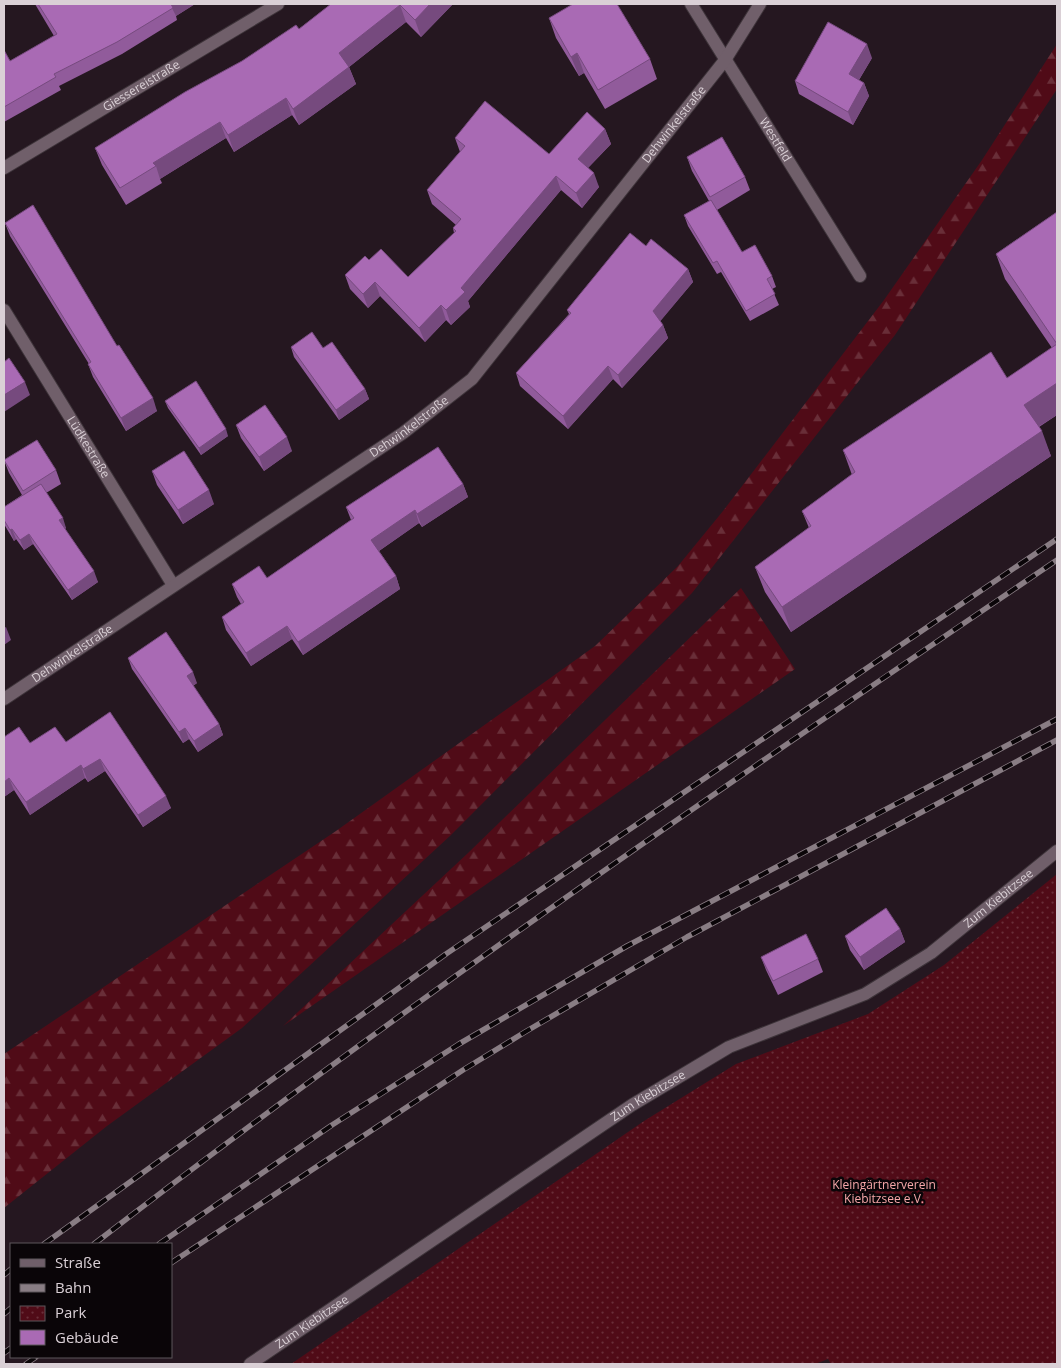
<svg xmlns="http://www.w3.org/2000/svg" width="1061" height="1368" font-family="'Open Sans',sans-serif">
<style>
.forest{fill:url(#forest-firs)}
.park{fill:url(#park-dots)}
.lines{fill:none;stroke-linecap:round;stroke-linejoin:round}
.lane-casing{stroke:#3e343a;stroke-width:14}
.street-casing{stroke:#3e343a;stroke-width:14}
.lane{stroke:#705f6a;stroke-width:12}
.street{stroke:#705f6a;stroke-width:12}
.rail-casing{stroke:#897d84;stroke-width:5.5}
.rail{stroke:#0a0508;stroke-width:4;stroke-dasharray:11;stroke-linecap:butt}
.wall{fill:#915b9b}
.shaded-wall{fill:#764a7e}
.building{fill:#a96ab4;stroke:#764a7e}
.labels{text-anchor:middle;stroke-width:5;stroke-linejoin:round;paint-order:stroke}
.street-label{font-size:12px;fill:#dad0d6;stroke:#0a0508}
.park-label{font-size:12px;fill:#f6a7a9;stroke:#0a0508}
</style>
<defs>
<pattern id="forest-firs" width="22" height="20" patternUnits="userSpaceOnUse" patternTransform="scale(1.25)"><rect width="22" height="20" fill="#500b17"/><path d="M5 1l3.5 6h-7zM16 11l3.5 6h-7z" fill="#692e38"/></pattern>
<pattern id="park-dots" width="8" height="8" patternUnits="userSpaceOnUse" patternTransform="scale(1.25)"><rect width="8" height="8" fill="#500b17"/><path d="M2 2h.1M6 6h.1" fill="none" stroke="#692e38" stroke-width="1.8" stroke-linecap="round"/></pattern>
</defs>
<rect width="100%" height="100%" fill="#251720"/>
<!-- forest -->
<g class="forest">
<path d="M1057,44v45l-162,246 -203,258 -241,242 -209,193 -135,98 -103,82v-154l332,-223 259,-185 83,-80 45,-55 161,-211 98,-140z"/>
<path d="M741,588l54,81 -512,357 185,-173z"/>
</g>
<!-- park -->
<path class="park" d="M1057,874v490h-226l-3,-5 -13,5h-524l353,-243 92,-57 132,-50 76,-49z"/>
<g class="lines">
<defs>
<g id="lane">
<path id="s1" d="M250,1364l382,-259 97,-58 136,-53 66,-41 126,-102"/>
</g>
<g id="street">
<path id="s2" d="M691,4l169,272"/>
<path id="s3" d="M4,168l274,-164"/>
<path id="s4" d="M4,310l169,275"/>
<path id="s5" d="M4,699l399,-266 69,-54 253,-319 35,-56"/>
</g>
</defs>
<!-- lane casing -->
<use href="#lane" class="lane-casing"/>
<!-- street casing -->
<use href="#street" class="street-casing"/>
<!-- lane -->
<use href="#lane" class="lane"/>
<!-- street -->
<use href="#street" class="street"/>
<defs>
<g id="rail">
<path d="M44,1244l402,-290 611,-415"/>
<path d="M94,1244c312,-241 637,-463 963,-684"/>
<path d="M159,1244l173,-119 127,-81 168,-98 430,-227"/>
<path d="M171,1263l292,-193 62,-38 162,-95 370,-197"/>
<path d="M4,1275l7,-6"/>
<path d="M4,1314l7,-6"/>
<path d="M4,1353l7,-5"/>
<path d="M26,1364l10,-7"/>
</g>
</defs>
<!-- rail casing -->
<use href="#rail" class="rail-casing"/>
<!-- rail -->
<use href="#rail" class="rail"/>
</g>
<!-- wall -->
<g class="wall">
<path d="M35,4h160l-19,12 1,4 -55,34 -63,32 2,4 -57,32v-72l6,11 44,-25z"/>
<path d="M331,4h122l-32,33 -15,-15 -57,45 7,17 -57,41 -7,-10 -58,37 -8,-14 -66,41 2,4 -36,22 -24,-40 -7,-17 204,-119z"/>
<path d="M549,18l101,41 7,20 -52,30 -21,-36 -5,3 -23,-38z"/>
<path d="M872,58l-13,22 5,3 5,13 -16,29 -54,-31 -4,-13z"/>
<path d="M605,129l6,15 -23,24 11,19 -17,21 -21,-18 -93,111 2,6 -19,18 -5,-5 -21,22 -45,-46 -12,12 -18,-19 -5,-14 24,-15 39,17 46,-44 -1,-5 3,-3 -24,-21 -5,-14 33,-38 -5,-14 94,16z"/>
<path d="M687,157l58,20 5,13 -33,20 25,42 30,24 4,11 -4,2 7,16 -29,16 -29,-49 -4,2 -29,-48 -4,-11 25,-14 -17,-30z"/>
<path d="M1057,212v203l-18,12 12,29 -260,176 -26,-40 -10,-25 54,-39 -7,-17 50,-36 -9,-25 164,-72 45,-30 -47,-69 -9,-25z"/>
<path d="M5,223l112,123 40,65 -31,20 -33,-54 -5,-13h1l-79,-128z"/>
<path d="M646,246l42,23 5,13 -33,39 3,4 5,13 -46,50 -9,-9 -45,50 -48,-43 -4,-13 53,-59 -2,-4z"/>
<path d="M291,347l32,1 42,41 4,10 -30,21 -45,-63z"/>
<path d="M165,401l63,35 -27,19 -33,-47z"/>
<path d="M236,425l56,26 -28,20 -23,-33z"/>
<path d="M4,460l52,10 5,14 -15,9 20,35 -1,1 33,53 -26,18 -39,-56 -9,6 -8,-11 -2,2 -10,-17v-17l18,-12 -13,-22z"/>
<path d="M152,471l62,33 -31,20 -26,-39z"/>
<path d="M463,484l5,13 -46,30 -3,-4 -40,28 17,25 4,13 -97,66 -11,-16 -41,27 -25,-36 -4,-13 19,-13 -4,-7 -5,-13 35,-6 84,-58 -5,-13z"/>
<path d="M128,658l69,25 -4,3 26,38 4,11 -25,17 -9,-13 -6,4 -51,-74z"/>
<path d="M110,712l61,96 -28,19 -38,-56 -17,11 -3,-4 -55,37 -16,-25 -10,7v-60l26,6 36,-1z"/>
<path d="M900,929l5,13 -41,28 -14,-20 -5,-14z"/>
<path d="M761,957l57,2 5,13 -45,23 -12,-25z"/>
</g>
<!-- shaded-wall -->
<g class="shaded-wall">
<path d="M170,4h25l-19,12z"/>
<path d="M430,4h23l-32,33 -6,-17z"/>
<path d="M400,5l6,17 -57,45 7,17 -57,41 -6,-16 46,-56z"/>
<path d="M867,44l5,14 -18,30 -5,-14z"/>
<path d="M577,53l7,20 -5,3 -8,-19z"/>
<path d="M864,83l5,13 -16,29 -5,-13z"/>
<path d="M286,98l6,17 -58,37 -6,-17z"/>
<path d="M220,122l6,16 -66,41 -4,-13 -3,-3z"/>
<path d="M605,129l6,15 -28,29 -5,-14z"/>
<path d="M594,173l5,14 -17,21 -6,-15z"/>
<path d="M556,176l5,14 -93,111 2,6 -19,18 -5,-15 15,-22z"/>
<path d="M688,269l5,13 -35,42 -5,-13z"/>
<path d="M375,282l5,14 -12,12 -5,-14z"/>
<path d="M441,305l5,15 -21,22 -6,-14z"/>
<path d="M663,325l5,13 -46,50 -4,-13z"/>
<path d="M608,366l5,13 -45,50 -5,-13z"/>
<path d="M25,382l5,13 -26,17v-17z"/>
<path d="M1057,383v32l-24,15 -9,-25z"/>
<path d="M365,389l4,10 -30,21 -3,-10z"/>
<path d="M153,398l4,13 -31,20 -5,-13z"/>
<path d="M226,429l2,7 -27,19 -2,-7z"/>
<path d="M1042,431l9,25 -260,176 -9,-25z"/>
<path d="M287,437l5,14 -28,20 -5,-14z"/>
<path d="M463,484l5,13 -46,30 -5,-13z"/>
<path d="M209,490l5,14 -31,20 -5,-14z"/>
<path d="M415,510l4,13 -43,30 -5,-13z"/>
<path d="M63,518l3,10 -4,2 -3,-10z"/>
<path d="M12,529l4,10 -2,2 -4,-11z"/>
<path d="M29,534l4,10 -9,6 -4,-10z"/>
<path d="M94,571l4,11 -26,18 -4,-10z"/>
<path d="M396,576l4,13 -97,66 -5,-13z"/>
<path d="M287,626l5,13 -41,27 -5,-13z"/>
<path d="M6,627l5,13 -7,5v-17z"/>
<path d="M193,672l4,11 -6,4 -4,-11z"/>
<path d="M219,724l4,11 -25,17 -4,-11z"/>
<path d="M185,728l4,11 -6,4 -4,-11z"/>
<path d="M100,759l5,12 -17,11 -5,-13z"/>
<path d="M81,765l4,13 -55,37 -4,-13z"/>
<path d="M9,778l5,12 -10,7v-15z"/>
<path d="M166,796l5,12 -28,19 -5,-12z"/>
<path d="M900,929l5,13 -41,28 -4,-13z"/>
</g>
<!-- building -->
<g class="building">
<path d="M38,4h133l2,4 -56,34 -63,32 2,3 -52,30v-57l6,11 47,-27z"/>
<path d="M331,4h99l-15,16 -15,-15 -61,48 10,14 -56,42 -7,-11 -58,37 -8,-13 -67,41 3,3 -36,22 -25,-40 90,-56 57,-31 54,-36 3,4z"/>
<path d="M573,4h44l33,55 -52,31 -21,-37 -6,4 -22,-39z"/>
<path d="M828,22l39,22 -18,30 15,9 -16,29 -53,-31z"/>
<path d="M485,101l64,53 38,-42 18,17 -27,30 16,14 -18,20 -20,-17 -95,112 4,4 -19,18 -5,-5 -22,23 -44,-46 -12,12 -18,-19 20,-19 4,4 12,-11 27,28 48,-46 -3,-3 8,-9 -34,-29 38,-44 -10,-8z"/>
<path d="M722,137l23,40 -35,20 -23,-40z"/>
<path d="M711,200l31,52 13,-7 17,31 -5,3 8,15 -29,17 -29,-50 -4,2 -29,-48z"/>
<path d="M33,205l84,141 2,-1 34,53 -32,20 -33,-54 3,-2 -86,-139z"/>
<path d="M1057,212v132l-61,-90z"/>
<path d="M630,233l16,13 5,-7 37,30 -35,42 10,14 -45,50 -10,-9 -45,50 -47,-43 55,-60 -4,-3z"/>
<path d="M312,332l11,16 9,-6 33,47 -29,21 -45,-63z"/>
<path d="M1057,344v39l-33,22 18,26 -260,176 -27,-40 56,-41 -9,-15 53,-39 -12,-22 148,-98 16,26z"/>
<path d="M9,358l16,24 -21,13v-33z"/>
<path d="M196,381l30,48 -27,19 -34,-47z"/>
<path d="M265,405l22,32 -28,20 -23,-32z"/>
<path d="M37,440l19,30 -33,21 -19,-31z"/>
<path d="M438,447l25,37 -46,30 -2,-4 -44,30 25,36 -98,66 -11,-16 -41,27 -24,-36 22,-15 -12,-18 27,-18 8,12 87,-60 -8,-11z"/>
<path d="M184,451l25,39 -31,20 -26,-39z"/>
<path d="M41,484l22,34 -4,2 35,51 -26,19 -39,-56 -9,6 -8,-11 -2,1 -6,-10v-13z"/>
<path d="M166,632l27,40 -6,4 32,48 -25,17 -9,-13 -6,4 -51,-74z"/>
<path d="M110,712l56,84 -28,19 -38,-56 -17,10 -2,-4 -55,37 -17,-24 -5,4v-45l15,-10 11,16 25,-16 11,15z"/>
<path d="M886,908l14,21 -40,28 -15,-21z"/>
<path d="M806,934l12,25 -45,22 -12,-24z"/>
</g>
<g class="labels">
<!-- street labels -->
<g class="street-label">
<text dy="4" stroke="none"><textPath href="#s3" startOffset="160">Giessereistraße</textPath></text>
<text dy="4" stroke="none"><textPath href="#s5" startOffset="892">Dehwinkelstraße</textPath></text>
<text dy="4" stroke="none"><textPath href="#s2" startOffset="160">Westfeld</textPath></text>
<text dy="4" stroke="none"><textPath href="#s5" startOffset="488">Dehwinkelstraße</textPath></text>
<text dy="4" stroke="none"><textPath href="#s4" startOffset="161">Lüdkestraße</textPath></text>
<text dy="4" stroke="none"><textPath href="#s5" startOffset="82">Dehwinkelstraße</textPath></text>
<text dy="4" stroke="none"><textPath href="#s1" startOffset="885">Zum Kiebitzsee</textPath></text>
<text dy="4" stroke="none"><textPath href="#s1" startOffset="480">Zum Kiebitzsee</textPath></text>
<text dy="4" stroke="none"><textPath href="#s1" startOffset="75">Zum Kiebitzsee</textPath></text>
</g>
<!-- park labels -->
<g class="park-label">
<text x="884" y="1189">Kleingärtnerverein<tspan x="884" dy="14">Kiebitzsee e.V.</tspan></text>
</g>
</g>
<!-- border -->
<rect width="1061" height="1368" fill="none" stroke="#dad0d6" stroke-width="10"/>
<!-- legend -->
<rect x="10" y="1243" width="162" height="115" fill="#0a0508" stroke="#5d565a"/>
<rect x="20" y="1259" width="25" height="8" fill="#705f6a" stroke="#5d565a"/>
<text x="55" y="1268" font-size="15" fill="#dad0d6">Straße</text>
<rect x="20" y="1284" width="25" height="8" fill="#897d84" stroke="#5d565a"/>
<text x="55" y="1293" font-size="15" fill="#dad0d6">Bahn</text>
<rect x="20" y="1306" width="25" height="15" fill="url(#park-dots)" stroke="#5d565a"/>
<text x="55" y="1318" font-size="15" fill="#dad0d6">Park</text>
<rect x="20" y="1330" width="25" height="15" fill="#a96ab4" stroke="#5d565a"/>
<text x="55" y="1343" font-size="15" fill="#dad0d6">Gebäude</text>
</svg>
